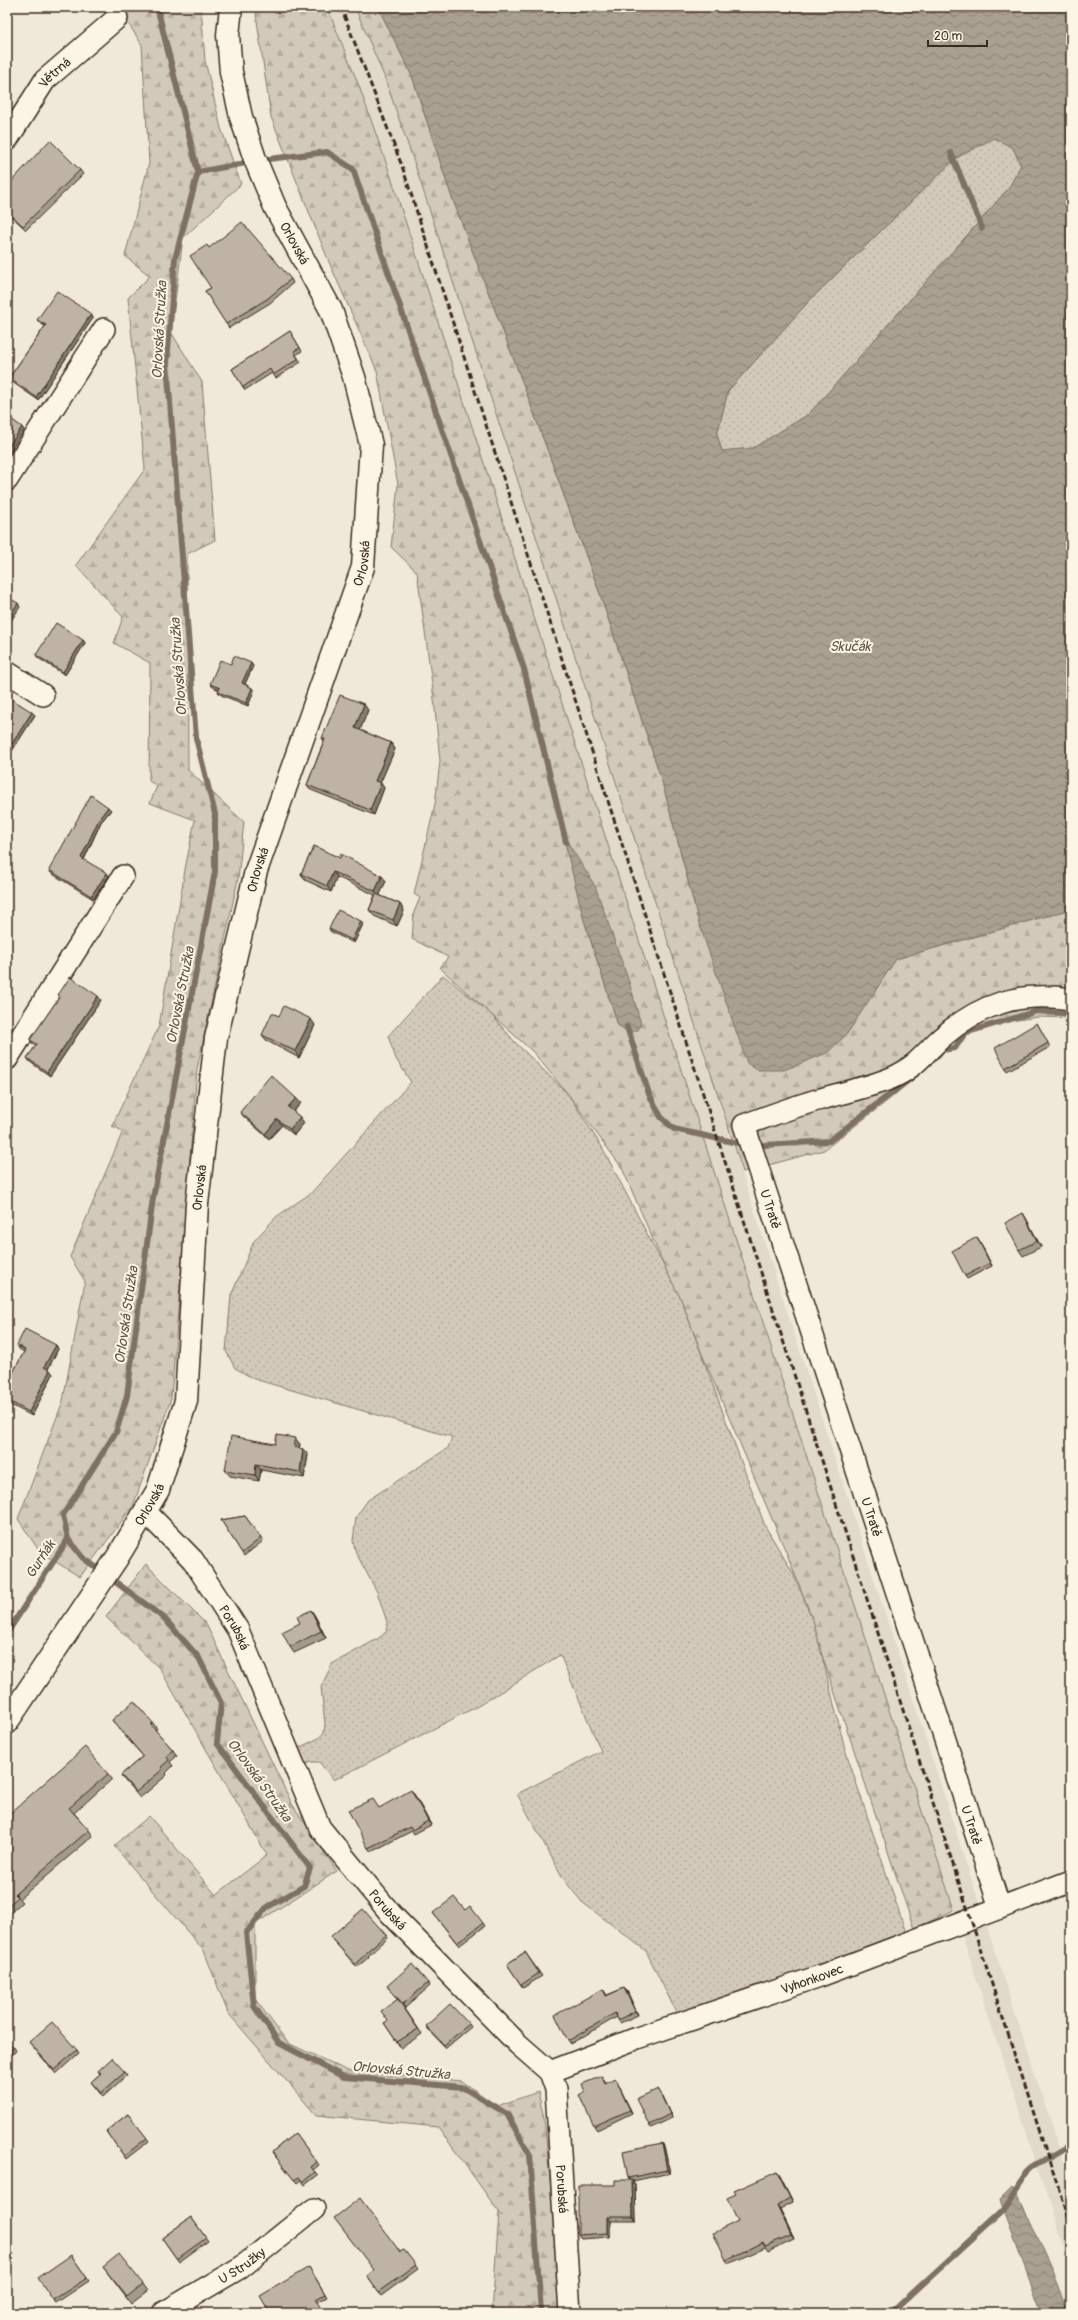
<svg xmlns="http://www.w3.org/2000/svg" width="1078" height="2320" font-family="Pangolin,sans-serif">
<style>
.built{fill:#e1d9c9}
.grass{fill:url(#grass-dots);stroke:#867a6c}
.forest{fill:url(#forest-firs);stroke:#867a6c;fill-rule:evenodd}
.water{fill:url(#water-waves);stroke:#7e7163;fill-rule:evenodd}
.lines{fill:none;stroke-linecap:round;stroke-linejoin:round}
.stream{stroke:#7e7163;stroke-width:6}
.minor-casing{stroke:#3b2a1e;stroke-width:24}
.secondary-casing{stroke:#3b2a1e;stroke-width:25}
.minor{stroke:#fcf5e5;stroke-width:21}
.secondary{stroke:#fcf5e5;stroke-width:22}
.rail{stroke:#3b2a1e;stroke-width:3;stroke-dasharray:6 3;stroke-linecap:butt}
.wall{fill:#a39a8d;stroke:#3b2a1e}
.shaded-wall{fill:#857d73;stroke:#3b2a1e}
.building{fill:#beb3a4;stroke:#3b2a1e}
.labels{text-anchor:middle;stroke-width:4;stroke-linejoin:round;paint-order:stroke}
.street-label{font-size:13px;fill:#3b2a1e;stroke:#fcf5e5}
.water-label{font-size:14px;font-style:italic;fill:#625346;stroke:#fcf5e5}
</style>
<defs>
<pattern id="grass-dots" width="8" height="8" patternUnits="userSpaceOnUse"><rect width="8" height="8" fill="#d2c9ba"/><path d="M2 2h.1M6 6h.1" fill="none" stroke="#b5ad9f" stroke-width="1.8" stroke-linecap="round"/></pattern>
<pattern id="forest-firs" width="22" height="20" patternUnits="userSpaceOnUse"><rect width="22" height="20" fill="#d2c9ba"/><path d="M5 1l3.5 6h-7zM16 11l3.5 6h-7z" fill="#b5ad9f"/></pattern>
<pattern id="water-waves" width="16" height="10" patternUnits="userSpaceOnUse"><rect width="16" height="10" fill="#aaa091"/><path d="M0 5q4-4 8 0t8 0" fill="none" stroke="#8c8376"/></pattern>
</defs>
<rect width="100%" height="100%" fill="#f0e9d9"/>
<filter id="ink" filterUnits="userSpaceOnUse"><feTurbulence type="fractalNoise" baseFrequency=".025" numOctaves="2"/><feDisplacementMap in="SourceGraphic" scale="8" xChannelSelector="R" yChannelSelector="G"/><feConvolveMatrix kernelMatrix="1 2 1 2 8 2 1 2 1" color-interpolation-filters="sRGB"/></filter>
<g filter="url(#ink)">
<!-- built -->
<path class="built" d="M327,7h28l29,69 30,86 657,2024v84l-682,-2099 -30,-85z"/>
<!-- grass -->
<g class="grass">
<path d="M994,138l19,10 8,18 -13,23 -199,225 -56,34 -31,3 -5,-16 11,-44 81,-90 147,-143z"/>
<path d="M443,975l46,37 26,30 53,52 34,53 79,152 84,227 28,47 21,50 31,126 62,187 -229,80 -32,-65 -64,-49 -18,-22 -47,-86 84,-43 -41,-96 -82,51 -144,74 -15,-18h-9l-8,4 -8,-16 25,-12 5,-6 1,-8 -4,-37 11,-23 47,-26 8,-7v-9l-10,-30 -21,-39 -3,-12 3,-24 12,-17 80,-52 4,-11 -198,-58 -19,-11 -9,-17 5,-55 23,-55 22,-24 35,-24 100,-111 -15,-23 -8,-23z"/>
</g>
<!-- forest -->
<g class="forest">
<path d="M118,7h83l4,54 16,67 20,56 -58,54 -12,94 31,50 13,158 -28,14 1,216 56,52 -6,57 -41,190 -26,330 -38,107 -53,71 -40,-25 -22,-33 45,-118 22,-120 -15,-24 53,-126 -11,-5 47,-100 27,-162 9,-44 -45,-17 7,-17 -8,-5 1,-118 -36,-20 9,-26 -47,-52 69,-96 -17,-171 22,-22 -25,-20 24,-93 -7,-118z"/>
<path d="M257,7h70l32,79 30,85 565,1739 -40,19 -93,-277 -7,-29 -25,-64 -87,-205 -21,-55 -14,-27 -45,-104 -54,-74 -35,-42 -93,-84 8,-11 -36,-18 2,-27 6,-14 -6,-4 21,-90 5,-43 -6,-62 -17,-127 -26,-25 7,-62 -21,-114 -48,-109 -58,-145 -15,-103zM564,837l54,188 -34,-105z"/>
<path d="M355,7h23l34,69 38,116 75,197 74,202 63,190 37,142 183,56 14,-20 175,-50v109l-33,-1 -35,5 -40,11 -72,65 -67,52 -81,22 -329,-1010 -30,-86z"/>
<path d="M146,1564l60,60 86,180 45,67 -82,53v75l33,44 60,28 114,10 35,25 41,-14 6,26 19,195h-71l7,-101 -61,-85 -122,-12 -88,-102 -24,-62 -90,-105 35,-30 67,79 51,-40 -107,-186 -54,-52z"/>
</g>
<!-- water -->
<g class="water">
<path d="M378,7h693v902l-175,50 -49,75 -20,19 -43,17h-27l-10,-7 -48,-140 -37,-142 -63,-190 -74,-202 -75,-197 -38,-116zM994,138l19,10 8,17 -13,24 -199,225 -56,34 -31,3 -5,-16 11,-44 81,-90 147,-143z"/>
<path d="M563,835l32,51 34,96 12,42 -3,6 -9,3 -11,-8 -34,-105z"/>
<path d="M1012,2187l5,5 37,81 14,40h-26l-42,-114z"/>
</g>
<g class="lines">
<!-- stream -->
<g class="stream">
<path d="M156,7l2,4 40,161 -23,87 -8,104 29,375 19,76v58l-62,326 -26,198 -11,36 -53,83 5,24 14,18 82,61 35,40 22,45 -4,40 93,125 -6,18 -38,22 -20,25 8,73 25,37 65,34 118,10 45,27 23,41 11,158"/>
<path d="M951,153l31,75"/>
<path d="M260,160l67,-8 26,17 171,500 42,173"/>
<path d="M198,172l53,-10"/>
<path d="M627,1027l22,67 12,23 13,12 77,17 78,-5 81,-62"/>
<path d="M938,1055l4,-5 13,-2 10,-15 72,-22 34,3"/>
<path d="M7,1633l61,-94"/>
<path d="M891,2313l112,-103 29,-43 39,-23"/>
</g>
<defs>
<g id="minor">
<path id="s1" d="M7,140l38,-60 72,-62"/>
<path d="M7,480l97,-151"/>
<path d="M7,672l36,23"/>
<path d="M7,1059l116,-183"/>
<path id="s2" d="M145,1511l48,49 45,70 82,198 71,86 127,130 32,28 6,17 14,224"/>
<path d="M1000,1908l-256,-783c25,-9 51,-19 77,-26 26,-8 51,-12 75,-23 19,-9 30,-24 44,-37 39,-35 79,-48 131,-40"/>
<path id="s3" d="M550,2072l87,-34 183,-62 251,-95"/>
<path id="s4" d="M163,2313l80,-47 71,-57"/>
</g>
<g id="secondary">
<path id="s5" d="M7,1722l110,-164 41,-68 28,-89 11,-197 19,-166 40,-167 107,-304 8,-122 -17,-68 -23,-67 -56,-103 -20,-48 -14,-42 -10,-45 -3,-37 3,-28"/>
</g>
</defs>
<!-- minor casing -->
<use href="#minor" class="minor-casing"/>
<!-- secondary casing -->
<use href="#secondary" class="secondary-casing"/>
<!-- minor -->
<use href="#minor" class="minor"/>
<!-- secondary -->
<use href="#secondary" class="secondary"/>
<!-- rail -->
<path class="rail" d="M341,7l61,159 669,2062"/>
</g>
<!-- wall -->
<g class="wall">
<path d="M80,170l3,4 -57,56 -19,-18v-26z"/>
<path d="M209,248l82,31 2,4 -23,20 -41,25 -24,-37 6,-3z"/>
<path d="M91,314l2,4 -55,82 -26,-18 -3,-4 36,-52 -5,-3 -3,-3z"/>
<path d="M290,331l12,20 -6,4 5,7 -25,16 -4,-5 -27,17 -13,-21z"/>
<path d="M83,640l2,3 -20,32 -27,-17 -2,-3z"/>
<path d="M231,664l22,2 -8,18 7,4 2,3 -6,15 -27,-11 -3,-3 1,-2 -6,-3 -3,-3z"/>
<path d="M7,696l28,19 -23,36 -5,-4z"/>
<path d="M368,710l-8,20 31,13 4,6 -15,34 4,5 -10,27 -63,-25 -4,-5 17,-44 -2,-3z"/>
<path d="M111,810l-10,12 -17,38 25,16 -16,23 -42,-26 -2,-3z"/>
<path d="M314,846l72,35 -7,14 21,9 4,7 -7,15 -23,-10 -5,-6 6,-15 -38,-18 -6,15 -26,-12 -4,-6z"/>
<path d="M363,924l-9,19 -23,-11 -2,-3z"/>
<path d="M58,995l43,5 -51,76 -20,-14 -3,-4 9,-12 -3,-2 -3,-4 30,-44z"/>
<path d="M279,1016l36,9 -16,33 -32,-17 -5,-6z"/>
<path d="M1037,1023l13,24 -43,24 -2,-3z"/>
<path d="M301,1103l-8,9 7,5 4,6 -10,12 -12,-10 -13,14 -25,-22 -4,-5z"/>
<path d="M1023,1213l4,7 14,27 -18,9 -4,-6z"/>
<path d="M979,1240l13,26 -25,13 -2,-3z"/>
<path d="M17,1345h39l2,4 -10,20 5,5 -21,42 -25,-13v-19l17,-32 -5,-3z"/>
<path d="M275,1444h25l-1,4 4,1 5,6 -4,23 -43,-8 -2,11 -29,-5 -5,-6z"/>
<path d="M245,1516l18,25 -19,15 -23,-36z"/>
<path d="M311,1610l4,6 11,22 -32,15 -4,-6 10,-24z"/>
<path d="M112,1720l41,3 4,6 -2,1 18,20 4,6 -7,6 3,4 -7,7 1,2 -27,23 -15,-17 -4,-6 22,-19 -27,-30z"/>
<path d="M108,1774l4,5 -38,34 15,17 4,6 -74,63 3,3 -15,14v-100z"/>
<path d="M414,1794l17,31 -17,9 -2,-3 -41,21 -3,-4 11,-40z"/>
<path d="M465,1910l18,13 2,3 -26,20 -26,-33z"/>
<path d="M386,1935l2,3 -20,18 1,1 -12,10 -27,-30z"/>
<path d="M525,1952l17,24 -19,12 -16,-24z"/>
<path d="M428,1983l2,3 -25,22 -3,-4 20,30 -21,14 -17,-25 4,-2 9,-22 -10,-13z"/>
<path d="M624,1988l3,3 11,24 -18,8 -3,-6 -47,27 -2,-3 35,-52 4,6z"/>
<path d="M469,2024l2,3 -25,21 -18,-19 -2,-3z"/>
<path d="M7,2041l7,6 2,4 -9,8z"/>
<path d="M29,2042l48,8 2,3 -23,21z"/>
<path d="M98,2071l27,1 2,3 -24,22 -12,-15 9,-8z"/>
<path d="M615,2078l2,4 15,31 -35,17 -3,-4 -9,-34 19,-13 2,4z"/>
<path d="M660,2092l12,26 -21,10 -2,-3z"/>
<path d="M128,2114l21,27 -23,18 -20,-28z"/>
<path d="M295,2133l24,32 -6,5 5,5 -13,10 -4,-5 -4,3 -25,-31z"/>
<path d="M662,2143l2,3 6,27 -37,8 2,3 1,37h-26v16l-29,2 -3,-4 52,-55 -2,-2z"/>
<path d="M777,2172l3,4 13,26 -13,7 14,30 -26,12 -3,-4 -36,17 -3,-4 12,-39 -2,-27z"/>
<path d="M191,2217l17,24 -29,21 -17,-24z"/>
<path d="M404,2250l14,19 -37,27 -14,-20z"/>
<path d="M71,2255l18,26 -33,22 -3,-3z"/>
<path d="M103,2267l40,17 5,7 -17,13z"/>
<path d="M309,2267l18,30 -9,5 -48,11z"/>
</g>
<!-- shaded-wall -->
<g class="shaded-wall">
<path d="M8,263l2,3 -3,5v-7z"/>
<path d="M91,314l2,4 -55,82 -2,-3z"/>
<path d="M22,427l2,3 -17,26v-7z"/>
<path d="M18,603l2,4 -13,20v-7z"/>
<path d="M83,640l2,3 -20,32 -2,-3z"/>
<path d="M251,663l2,3 -9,20 -2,-3z"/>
<path d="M252,688l2,3 -6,15 -2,-3z"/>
<path d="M364,704l4,6 -9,23 -4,-5z"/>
<path d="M32,712l3,3 -23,36 -2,-4z"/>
<path d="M391,743l4,6 -16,37 -4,-5z"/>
<path d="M381,783l3,5 -10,27 -4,-5z"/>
<path d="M108,807l3,3 -10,12 -18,39 -2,-3 18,-39z"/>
<path d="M333,872l4,5 -6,15 -4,-6z"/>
<path d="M107,873l2,3 -16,23 -2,-3z"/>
<path d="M382,876l4,5 -7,16 -4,-6z"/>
<path d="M400,904l4,7 -7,15 -4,-6z"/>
<path d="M361,921l2,3 -9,19 -2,-3z"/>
<path d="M98,996l3,4 -51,76 -3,-4z"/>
<path d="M311,1019l4,6 -16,33 -4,-7z"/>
<path d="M296,1098l5,5 -9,10 -4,-6z"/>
<path d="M300,1117l4,6 -10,12 -4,-6z"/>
<path d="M277,1119l5,6 -13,14 -4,-5z"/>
<path d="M1023,1213l4,7 14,27 -4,-6z"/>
<path d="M977,1237l2,3 13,26 -2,-3z"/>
<path d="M56,1345l2,4 -11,22 -3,-4z"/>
<path d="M50,1370l3,4 -21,42 -3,-4z"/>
<path d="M295,1438l5,6 -2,9 -4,-6z"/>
<path d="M303,1449l5,6 -4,23 -4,-6z"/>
<path d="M256,1464l5,6 -2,11 -4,-6z"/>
<path d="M10,1504l2,4 -5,7v-6z"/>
<path d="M311,1610l4,6 11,22 -5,-7z"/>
<path d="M411,1790l3,4 17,31 -3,-4z"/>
<path d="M624,1988l3,3 11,24 -3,-4z"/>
<path d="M615,2078l2,4 15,31 -2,-3z"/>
<path d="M658,2089l2,3 12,26 -2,-4z"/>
<path d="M662,2143l2,3 6,27 -3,-3z"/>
<path d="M777,2172l3,4 13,26 -3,-4z"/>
<path d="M632,2180l3,4 1,37 -3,-4z"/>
<path d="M777,2205l3,4 14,30 -3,-4z"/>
<path d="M607,2217l3,4v16l-3,-4z"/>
</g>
<!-- building -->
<g class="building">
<path d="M50,140l30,30 -57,56 -16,-15v-25z"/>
<path d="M242,222l49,57 -24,20 -41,25 -21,-33 6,-3 -21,-32 17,-11 2,3z"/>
<path d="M57,291l34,23 -55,83 -27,-19 37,-53 -9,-5z"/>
<path d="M290,331l10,17 -6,3 4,8 -25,16 -3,-6 -27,18 -11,-18z"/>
<path d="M7,416l15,11 -15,22z"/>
<path d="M7,597l11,6 -11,17z"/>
<path d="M56,623l27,17 -20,32 -27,-17z"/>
<path d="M234,656l17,7 -9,20 10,5 -6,15 -28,-11 2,-4 -10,-4 10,-24 11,4z"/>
<path d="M340,695l24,9 -9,24 36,15 -16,38 6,2 -11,27 -63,-25 18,-46 -3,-1z"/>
<path d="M7,696l25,16 -22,35 -3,-2z"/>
<path d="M91,795l17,12 -9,12 -18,39 26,15 -16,23 -42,-26z"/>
<path d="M314,846l26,12 1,-4 41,22 -7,15 -42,-19 -6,14 -26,-12z"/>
<path d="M376,894l24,10 -7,16 -24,-10z"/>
<path d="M338,910l23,11 -9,19 -23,-11z"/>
<path d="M70,977l28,19 -51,76 -20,-14 10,-14 -7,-4 30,-44 -2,-1z"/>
<path d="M284,1006l27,13 -16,32 -33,-16 10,-22 7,3z"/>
<path d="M1037,1023l11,20 -43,25 -10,-20z"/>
<path d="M271,1075l25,23 -8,9 12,10 -10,12 -13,-10 -12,15 -25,-22z"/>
<path d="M1023,1213l14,28 -18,9 -14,-27z"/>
<path d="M977,1237l13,26 -25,13 -13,-25z"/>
<path d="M25,1329l31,16 -12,22 6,3 -21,42 -22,-12v-16l18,-34 -8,-5z"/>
<path d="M277,1435l18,3 -1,9 9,2 -3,23 -44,-8 -1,11 -30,-5 6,-34 44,8z"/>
<path d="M7,1502l3,2 -3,5z"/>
<path d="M245,1516l16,22 -19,15 -21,-33z"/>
<path d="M311,1610l10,21 -31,16 -8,-15 18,-9 -3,-6z"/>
<path d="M134,1701l19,22 -2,2 22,25 -7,6 3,4 -8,7 2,2 -27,23 -15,-17 22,-19 -31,-36z"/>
<path d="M85,1747l23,27 -39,34 20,22 -74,64 3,3 -11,10v-91z"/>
<path d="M411,1790l17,31 -16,9 -2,-3 -42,21 -20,-38 25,-11 6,9z"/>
<path d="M454,1897l11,13 5,-4 13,17 -26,20 -24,-30z"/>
<path d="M363,1909l23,26 -21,18 1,1 -11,10 -25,-27z"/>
<path d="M525,1952l14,21 -18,12 -14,-21z"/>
<path d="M412,1964l16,19 -25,21 -16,-18z"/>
<path d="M624,1988l11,23 -17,9 -3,-7 -47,28 -13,-26 48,-26 3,7z"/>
<path d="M398,1999l20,30 -21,13 -13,-19 4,-2 -7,-10z"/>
<path d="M450,2004l19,20 -25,21 -18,-19z"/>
<path d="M52,2022l25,28 -23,20 -25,-28z"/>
<path d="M7,2041l7,6 -7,7z"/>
<path d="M112,2058l13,14 -24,21 -10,-11 10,-9 -3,-2z"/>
<path d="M602,2076l3,7 10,-5 15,32 -36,16 -15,-31 6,-3 -3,-8z"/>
<path d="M658,2089l12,25 -21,11 -13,-26z"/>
<path d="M128,2114l19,24 -23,18 -18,-25z"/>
<path d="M295,2133l22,29 -6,5 4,5 -12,10 -4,-5 -5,3 -22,-28z"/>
<path d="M662,2143l5,27 -39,8 -5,-27z"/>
<path d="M777,2172l13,26 -13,7 14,30 -26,11 -2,-4 -37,18 -13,-27 25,-12 -11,-23 9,-4 -2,-3z"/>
<path d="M615,2180h17l1,37h-26v16l-29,2v-50h37z"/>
<path d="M360,2198l40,54 4,-2 12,15 -38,27 -11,-16 7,-6 -40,-52z"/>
<path d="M191,2217l15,21 -29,21 -15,-21z"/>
<path d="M119,2254l24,30 -16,13 -24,-30z"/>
<path d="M71,2255l16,23 -34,22 -15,-22z"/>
<path d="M309,2267l16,27 -9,5 9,14h-55l-10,-17z"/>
</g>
</g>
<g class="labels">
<!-- street labels -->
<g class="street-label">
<text dy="5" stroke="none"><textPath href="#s1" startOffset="83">Větrná</textPath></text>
<text transform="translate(295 243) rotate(61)" y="5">Orlovská</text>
<text dy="5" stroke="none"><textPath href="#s5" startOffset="1232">Orlovská</textPath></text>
<text dy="5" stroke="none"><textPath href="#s5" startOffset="908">Orlovská</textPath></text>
<text dy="5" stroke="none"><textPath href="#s5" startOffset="584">Orlovská</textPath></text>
<text transform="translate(771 1209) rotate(72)" y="5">U Tratě</text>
<text dy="5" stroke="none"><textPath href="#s5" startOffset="260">Orlovská</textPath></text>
<text transform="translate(872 1517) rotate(72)" y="5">U Tratě</text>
<text dy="5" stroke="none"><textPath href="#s2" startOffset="148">Porubská</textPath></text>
<text transform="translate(972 1825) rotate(72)" y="5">U Tratě</text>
<text dy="5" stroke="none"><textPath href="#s2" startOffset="472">Porubská</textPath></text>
<text dy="5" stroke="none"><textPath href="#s3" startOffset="278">Vyhonkovec</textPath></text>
<text dy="5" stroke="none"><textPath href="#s2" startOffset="820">Porubská</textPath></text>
<text dy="5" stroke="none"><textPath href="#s4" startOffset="92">U Stružky</textPath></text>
</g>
<!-- water labels -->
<g class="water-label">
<text transform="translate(159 330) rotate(-87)" y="5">Orlovská Stružka</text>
<text x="850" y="651">Skučák</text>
<text transform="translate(178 667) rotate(-94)" y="5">Orlovská Stružka</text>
<text transform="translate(180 995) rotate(-79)" y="5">Orlovská Stružka</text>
<text transform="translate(126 1315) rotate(-82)" y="5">Orlovská Stružka</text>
<text transform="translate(40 1559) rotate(-57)" y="5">Gurňák</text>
<text transform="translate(260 1780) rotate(54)" y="5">Orlovská Stružka</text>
<text transform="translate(401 2070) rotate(5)" y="5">Orlovská Stružka</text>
</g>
</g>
<!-- margin -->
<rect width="1078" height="2320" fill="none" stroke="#fcf5e5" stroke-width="24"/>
<rect x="12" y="12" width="1054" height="2296" fill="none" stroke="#3b2a1e" stroke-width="1.5" filter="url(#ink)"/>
<!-- scale -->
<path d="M928 40v6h59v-6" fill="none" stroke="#3b2a1e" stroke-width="2"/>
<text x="934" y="40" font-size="12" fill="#3b2a1e" stroke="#fcf5e5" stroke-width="3" paint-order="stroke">20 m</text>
</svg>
